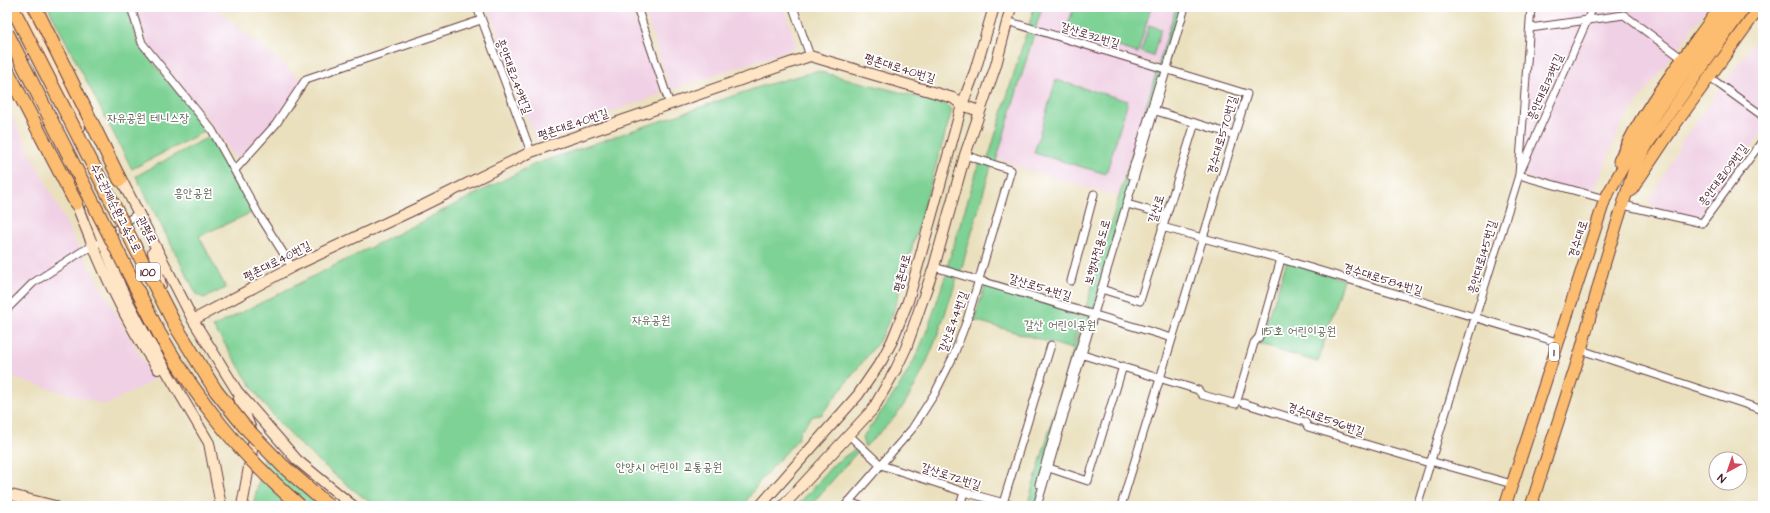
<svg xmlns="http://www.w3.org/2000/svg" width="1770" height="513" font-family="'Architects Daughter','Poor Story',sans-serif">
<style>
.built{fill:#f0d0e4}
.green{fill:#7ed295;stroke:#647860}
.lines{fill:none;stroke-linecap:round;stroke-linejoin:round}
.street-casing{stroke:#623c41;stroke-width:9}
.secondary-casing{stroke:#623c41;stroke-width:12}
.primary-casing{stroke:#623c41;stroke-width:13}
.highway-casing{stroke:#623c41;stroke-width:15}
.street{stroke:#fff;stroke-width:7}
.secondary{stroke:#fee5c5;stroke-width:10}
.primary{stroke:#fcbd6f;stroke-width:11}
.highway{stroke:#fcbd6f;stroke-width:13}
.highway-bridge-casing{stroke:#623c41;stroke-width:15;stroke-linecap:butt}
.highway-bridge{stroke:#fcbd6f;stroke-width:13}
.labels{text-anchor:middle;stroke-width:3.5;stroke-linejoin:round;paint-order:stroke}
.shield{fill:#fff;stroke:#80626b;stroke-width:1}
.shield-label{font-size:11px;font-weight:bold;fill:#4a1f2b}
.street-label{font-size:12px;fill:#4a1f2b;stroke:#fff}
.park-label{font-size:12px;fill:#5c5e50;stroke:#fff}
</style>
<rect width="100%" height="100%" fill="#fff"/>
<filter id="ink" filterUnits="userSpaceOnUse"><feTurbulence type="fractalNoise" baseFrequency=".025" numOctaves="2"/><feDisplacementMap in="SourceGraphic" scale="8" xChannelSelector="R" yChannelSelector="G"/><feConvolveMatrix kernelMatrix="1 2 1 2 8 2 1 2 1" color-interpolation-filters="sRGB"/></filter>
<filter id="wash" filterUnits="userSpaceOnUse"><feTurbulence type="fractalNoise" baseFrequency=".012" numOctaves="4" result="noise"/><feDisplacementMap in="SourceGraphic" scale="16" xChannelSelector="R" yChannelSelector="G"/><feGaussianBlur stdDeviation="0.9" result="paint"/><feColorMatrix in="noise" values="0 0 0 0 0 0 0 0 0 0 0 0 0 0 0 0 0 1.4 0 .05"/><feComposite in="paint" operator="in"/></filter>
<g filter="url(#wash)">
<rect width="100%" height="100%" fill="#eae0bd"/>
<!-- built -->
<g class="built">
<path d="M137,7h77l88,73 -28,43 -34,36 -5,-1 -27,-39 -61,-76z"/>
<path d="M488,7h143l31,87 -127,45z"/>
<path d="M643,7h141l13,40 -126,43z"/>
<path d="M1043,7h134l-18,58 -123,-34z"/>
<path d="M1531,7h177l-87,118 -29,71 -73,-21z"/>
<path d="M1763,30v101l-63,87 -52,-13 34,-64z"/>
<path d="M1036,32l107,32 3,3 8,2 4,-1 -41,128 -89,-26 -31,-12z"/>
<path d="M7,107l74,145 73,128 -48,25 -99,-29z"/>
</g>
<!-- green -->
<g class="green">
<path d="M48,7h79l11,37 69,86 -75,39z"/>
<path d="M1034,7h8l-47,158 -7,-6 38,-125 9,-4 -6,-5z"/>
<path d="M1074,7h77l-13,46 -72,-22z"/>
<path d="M1176,7h8l-149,499h-8l47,-159 -2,-1v3l-98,-29 12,-37 96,30 -9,29 2,1z"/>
<path d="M1149,25l12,4 -8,27 -12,-4z"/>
<path d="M817,71l128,33 7,6 -59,203 -14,28 -58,74 -8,1 -13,15 -2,8 -39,43 -16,24h-368c-39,-29 -78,-60 -108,-98 -20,-26 -35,-55 -54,-81l322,-163 227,-78z"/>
<path d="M1056,80l72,21 -22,73 -72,-21z"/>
<path d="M210,136l43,76 -54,24 27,52 -22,10 -7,-3 -61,-119z"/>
<path d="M982,163l9,3 -31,108 -12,-4 -1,-3 32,-103z"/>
<path d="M1287,261l56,18 -25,83 -58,-17z"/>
<path d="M947,275l10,3c-15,46 -29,91 -56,131 -10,14 -24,26 -36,38l-3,-9c19,-26 39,-51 53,-80 13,-26 21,-54 30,-81z"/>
<path d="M857,448l2,2 -49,56h-13l37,-42z"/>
<path d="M266,450l61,56h-74z"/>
</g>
</g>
<g filter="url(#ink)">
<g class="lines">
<defs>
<g id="street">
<path d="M131,7l11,36 70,87 46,83 34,54"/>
<path d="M477,7l54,145"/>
<path d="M637,7l33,98"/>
<path d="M793,7l17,49"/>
<path d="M1007,21l240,73 -126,412"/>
<path d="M1530,28l94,-13 59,44"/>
<path d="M1709,77l54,39"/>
<path d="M1156,111l78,24"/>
<path d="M235,170l41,-46 30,-45 175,-59"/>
<path d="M1521,170l72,-163"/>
<path d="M1131,175l29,-95"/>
<path d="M1519,175l86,24"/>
<path d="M1127,204l39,11"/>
<path d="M1623,205l79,18 61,-83"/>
<path d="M1162,227l119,32 276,83"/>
<path d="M107,236l30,-22"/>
<path d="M934,267l238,71"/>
<path d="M1071,281l23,-87"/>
<path d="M1101,289l39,12 55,-178"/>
<path d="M7,309l26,-26 48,-31 16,-8"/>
<path d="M1581,350l182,60"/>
<path d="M1083,355l115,35 4,5 34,9 18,-61 5,-6 22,-78"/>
<path d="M1243,403l62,19 3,5 118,35"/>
<path d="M849,435l32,30 83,27 51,14"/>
<path d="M1430,461l82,23"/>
<path d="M1049,468l39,13 35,-115"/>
<path d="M1039,484l46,-153"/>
<path d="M848,502l13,4"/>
<path d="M1003,503l48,-158"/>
<path d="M845,506l67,-77 23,-36 18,-36 14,-37 44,-150 -46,-15"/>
<path d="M960,506l4,-14"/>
<path d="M1037,506l148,-499"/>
<path d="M1417,506l102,-331 12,-168"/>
</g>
<g id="secondary">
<path d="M21,7l59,120"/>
<path d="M118,173l75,147 44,71 60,69 56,46"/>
<path d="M76,203c22,57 47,116 82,166"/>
<path d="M90,208l31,80 26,50 62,105 12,63"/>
<path d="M153,252l8,33"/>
<path d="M193,320l99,-53 130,-61 109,-54 279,-96 143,42 9,7 17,6"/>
<path d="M239,398l13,34"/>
<path d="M7,494l48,12"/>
<path d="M242,506l12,-67 -4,-7"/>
<path d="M760,506l98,-111 24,-35 10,-19 16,-40 54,-196 13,-34 19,-64"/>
<path d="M783,506l90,-97 23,-40 10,-21 28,-81 31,-112 31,-90 15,-58"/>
</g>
<g id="primary">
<path d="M1619,161c25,-56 66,-104 101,-154"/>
<path d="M1631,191l46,-69 83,-115"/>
<path d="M1505,506l100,-307 32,-57 21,-32 75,-103"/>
<path d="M1531,506l50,-156 24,-88 29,-93 15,-27 96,-135"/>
</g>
<g id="highway">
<path d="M35,7l85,173"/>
<path d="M7,70l69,133"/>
</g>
</defs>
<!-- street casing -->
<use href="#street" class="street-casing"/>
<!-- secondary casing -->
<use href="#secondary" class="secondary-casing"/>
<!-- primary casing -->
<use href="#primary" class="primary-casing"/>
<!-- highway casing -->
<use href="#highway" class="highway-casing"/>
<!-- street -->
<use href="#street" class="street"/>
<!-- secondary -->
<use href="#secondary" class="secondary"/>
<!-- primary -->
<use href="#primary" class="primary"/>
<!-- highway -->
<use href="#highway" class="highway"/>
<defs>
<g id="highway-bridge">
<path d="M12,7l163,318 41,66 28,35 39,40 46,40"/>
<path d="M7,33l152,300c39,68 81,122 141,173"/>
</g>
</defs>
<!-- highway-bridge casing -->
<use href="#highway-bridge" class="highway-bridge-casing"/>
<!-- highway-bridge -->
<use href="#highway-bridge" class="highway-bridge"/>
</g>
</g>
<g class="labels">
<!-- shield labels -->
<g class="shield">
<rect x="136" y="263" width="24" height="18" rx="3"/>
<rect x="1549" y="343" width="10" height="18" rx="3"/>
</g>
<g class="shield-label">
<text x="148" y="276">100</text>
<text x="1554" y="356">1</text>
</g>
<!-- street labels -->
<g class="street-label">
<text transform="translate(1090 35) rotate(17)" y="4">갈산로32번길</text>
<text transform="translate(900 68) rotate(17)" y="4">평촌대로40번길</text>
<text transform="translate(514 76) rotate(69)" y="4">흥안대로249번길</text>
<text transform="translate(1545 87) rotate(-66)" y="4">흥안대로133번길</text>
<text transform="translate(573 124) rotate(-19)" y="4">평촌대로40번길</text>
<text transform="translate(1222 135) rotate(-74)" y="4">경수대로570번길</text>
<text transform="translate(1723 175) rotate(-53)" y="4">흥안대로109번길</text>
<text transform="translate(116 208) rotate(63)" y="4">수도권제1순환고속도로</text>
<text transform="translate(1156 209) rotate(-73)" y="4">갈산로</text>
<text transform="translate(147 230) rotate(63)" y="4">관평로</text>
<text transform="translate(1578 239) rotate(-72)" y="4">경수대로</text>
<text transform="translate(1097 252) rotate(-74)" y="4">보행자전용도로</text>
<text transform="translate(1482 257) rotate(-74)" y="4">흥안대로145번길</text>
<text transform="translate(277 261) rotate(-27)" y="4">평촌대로40번길</text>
<text transform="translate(902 273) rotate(-76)" y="4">평촌대로</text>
<text transform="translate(1383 279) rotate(17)" y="4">경수대로584번길</text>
<text transform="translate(1040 287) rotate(17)" y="4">갈산로54번길</text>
<text transform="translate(953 322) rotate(-70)" y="4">갈산로44번길</text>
<text transform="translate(1326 419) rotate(19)" y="4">경수대로596번길</text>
<text transform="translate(951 476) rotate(18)" y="4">갈산로72번길</text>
</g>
<!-- park labels -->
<g class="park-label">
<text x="148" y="122">자유공원 테니스장</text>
<text x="193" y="197">흥안공원</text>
<text x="651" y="324">자유공원</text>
<text x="1060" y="329">갈산 어린이공원</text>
<text x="1299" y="335">115호 어린이공원</text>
<text x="669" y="471">안양시 어린이 교통공원</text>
</g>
</g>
<!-- margin -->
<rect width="1770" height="513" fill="none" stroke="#fff" stroke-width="24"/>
<!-- north arrow -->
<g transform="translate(1728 471) rotate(220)"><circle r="19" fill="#ffffff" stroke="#b7a5aa"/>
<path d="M0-3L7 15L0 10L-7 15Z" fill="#d1495b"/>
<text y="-6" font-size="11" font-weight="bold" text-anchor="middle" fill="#4a1f2b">N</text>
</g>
</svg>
